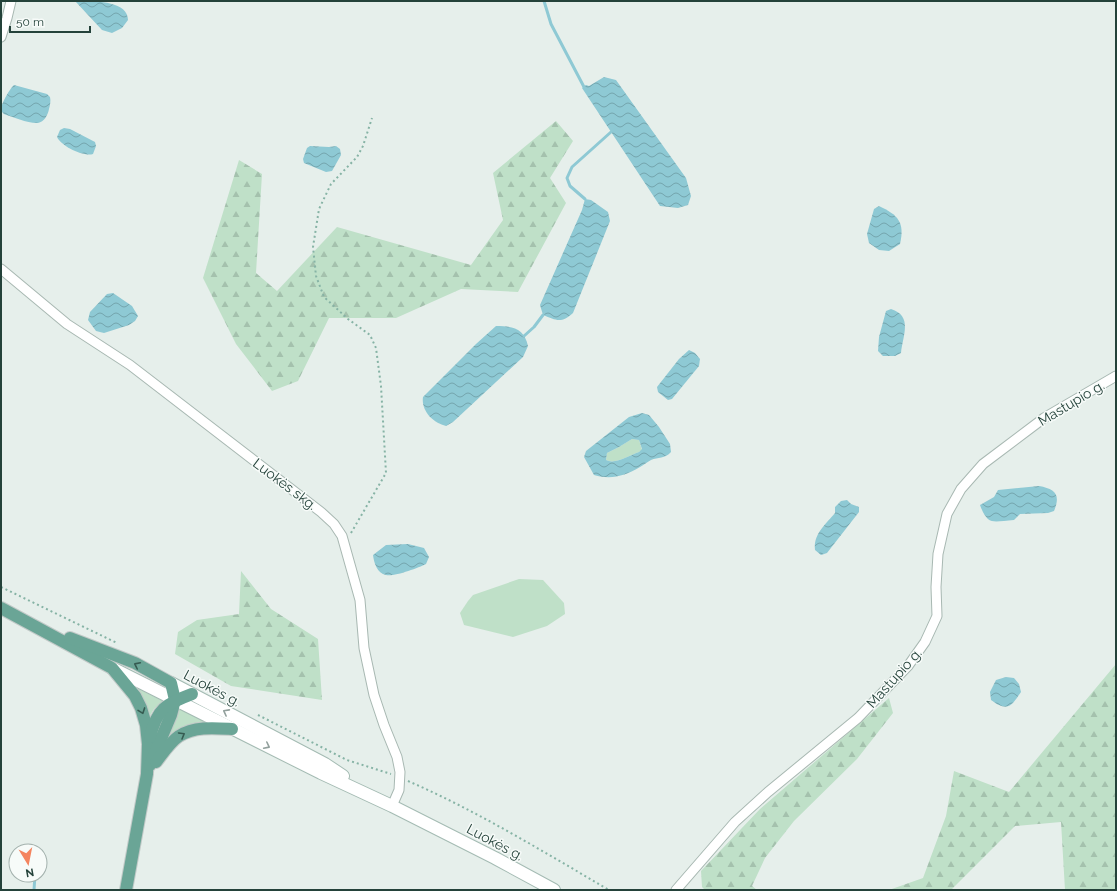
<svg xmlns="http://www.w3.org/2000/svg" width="1117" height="891" font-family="Raleway,sans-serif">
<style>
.green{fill:#bfe0c8}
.forest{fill:url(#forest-firs)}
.water{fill:url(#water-waves);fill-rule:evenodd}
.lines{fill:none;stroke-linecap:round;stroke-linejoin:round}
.stream{stroke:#8ec9d4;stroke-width:3}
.street-casing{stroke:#a8b8b2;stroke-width:11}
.secondary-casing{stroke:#a4bbb3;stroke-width:14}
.primary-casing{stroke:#c2cac8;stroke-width:14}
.path{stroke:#86b3a5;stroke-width:2;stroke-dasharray:2 3;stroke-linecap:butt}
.street{stroke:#fff;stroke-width:9}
.secondary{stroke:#fff;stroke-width:12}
.primary{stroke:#6aa596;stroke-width:12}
.oneway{stroke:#365b51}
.oneway2{stroke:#92a09c}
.labels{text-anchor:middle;stroke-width:3;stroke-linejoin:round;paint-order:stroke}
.street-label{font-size:14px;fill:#24423a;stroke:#f7fbf9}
</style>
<defs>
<pattern id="forest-firs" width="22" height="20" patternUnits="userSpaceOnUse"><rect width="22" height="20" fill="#bfe0c8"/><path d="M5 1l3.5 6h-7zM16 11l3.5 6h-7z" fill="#a4c1ad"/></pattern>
<pattern id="water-waves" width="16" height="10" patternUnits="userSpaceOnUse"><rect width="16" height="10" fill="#8ec9d4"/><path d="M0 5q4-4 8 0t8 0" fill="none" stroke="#74a5ad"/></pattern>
</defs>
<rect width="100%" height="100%" fill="#e6efeb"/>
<!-- green -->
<g class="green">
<path d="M632,439l7,1 3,10 -3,2c-9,3 -24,13 -33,8l1,-7 12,-6z"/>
<path d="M519,579l24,1 21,23 1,11 -18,12 -34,11 -49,-12 -4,-12 8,-12 5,-6z"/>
<path d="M137,688l26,13 -9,8 -5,8 -13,-28z"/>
<path d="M178,708l29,15 -40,16z"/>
</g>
<!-- forest -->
<g class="forest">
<path d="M556,121l17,20 -23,37 16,25 -48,89 -57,-3 -65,29h-67l-31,63 -26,10 -36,-47 -33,-66 36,-118 23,14 -6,99 21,18 60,-64 134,38 32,-45 -10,-47z"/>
<path d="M241,571l30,38 47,30 4,61 -91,-14 -56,-32 3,-22 19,-12 42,-6z"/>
<path d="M1116,664v226h-51l-4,-68 -46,4 -64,64h-62l34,-12 23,-62 8,-45 55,21z"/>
<path d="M889,698l4,15 -36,46 -63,62 -29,37 -13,28 5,4h-52l-3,-3 -1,-16 59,-62z"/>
</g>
<!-- water -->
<g class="water">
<path d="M75,1c17,0 53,-1 53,19l-6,8 -10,5 -10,-3z"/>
<path d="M604,77l12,3 70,98 5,18 -3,9 -10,3 -18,-2 -78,-118 4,-3 3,1z"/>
<path d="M14,85l33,9 3,3c1,4 0,8 -1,12 -1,6 -5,13 -11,14 -8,1 -26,-6 -34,-9 -2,-2 -3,-3 -3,-6 1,-5 9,-20 13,-23z"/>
<path d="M64,128l6,1 25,13 1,4 -3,8c-10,3 -32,-8 -36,-17l3,-7z"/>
<path d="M310,146l19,1 7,-1 4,3 1,6 -9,16 -6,1 -22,-9 -1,-4 4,-11z"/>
<path d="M585,199l6,1 17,12 2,9 -37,92c-12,11 -17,7 -30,2l-3,-10 42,-95z"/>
<path d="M879,206c19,9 26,16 21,38l-11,7 -10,-1 -10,-7 -2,-9 7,-25z"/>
<path d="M113,293l19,13 6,10 -3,5 -6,4 -25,8 -8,-2 -8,-11 2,-8 17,-18z"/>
<path d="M891,309c22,7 12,26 10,44l-6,3h-12l-5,-5 1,-14 7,-26z"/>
<path d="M496,326c17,0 28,2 32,20l-5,11 -70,65 -7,4c-13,-3 -25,-15 -23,-29l53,-53z"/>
<path d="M689,350l6,3 5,6 -1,7 -27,33 -4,1 -10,-8 -1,-5 22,-28z"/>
<path d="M642,413l7,2 10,12 11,17 1,8c-6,7 -13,5 -20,8 -4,2 -7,5 -11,7 -15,9 -29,13 -46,8l-10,-18 2,-6 43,-34zM632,439l7,1 3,9 -3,3c-9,3 -24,13 -33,8l1,-7 12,-6z"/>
<path d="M1039,486c16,3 22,8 15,25l-6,2 -28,1 -6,6c-20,1 -26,7 -34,-15l14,-8 4,-7z"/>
<path d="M847,500l4,4 8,3v5l-32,41 -6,2 -6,-5c-2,-16 11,-26 20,-37v-6l6,-6z"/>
<path d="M408,544l16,4 5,9 -3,7c-8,4 -32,13 -40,11 -9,-2 -12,-12 -13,-20l13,-10z"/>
<path d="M1006,677l8,1 5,6 2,8c-10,15 -14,20 -30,8l-1,-8 6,-12z"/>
</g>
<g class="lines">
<!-- stream -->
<g class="stream">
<path d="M544,1l7,23 33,63"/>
<path d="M585,199l-15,-13 -3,-8 5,-11 39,-35"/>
<path d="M524,336l10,-9 9,-12"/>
<path d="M34,890l1,-15"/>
</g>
<defs>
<g id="street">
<path d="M1,37l6,-19 4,-17"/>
<path d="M1,269l66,55 63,41 191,147 13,12 8,12 18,64 4,48 10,47 10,30 13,32 3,15 -1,18 -7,16"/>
<path d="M676,890l59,-68 33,-30 90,-74 50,-52 17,-24 12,-26 -1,-29 2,-33 9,-40 14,-25 22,-25 61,-46 72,-42"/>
</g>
<g id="secondary">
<path d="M112,668l209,105 71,33 103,52 59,32"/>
<path d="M171,683l154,81 18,12"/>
</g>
<g id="primary">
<path d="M1,608l111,60 23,28 6,12 5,17 2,19 -1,30 -21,116"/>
<path d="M70,638l65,25 36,20 4,17 -4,15 -21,50"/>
<path d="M150,737c7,-28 15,-33 42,-43"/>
<path d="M156,762c7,-9 14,-20 23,-26 16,-10 36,-8 53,-7"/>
</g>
</defs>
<!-- street casing -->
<use href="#street" class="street-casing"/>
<!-- secondary casing -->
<use href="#secondary" class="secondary-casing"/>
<!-- primary casing -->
<use href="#primary" class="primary-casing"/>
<!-- path -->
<g class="path">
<path d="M351,533l35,-60 -5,-87 -5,-38 -6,-13 -22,-16 -24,-22 -8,-21 -3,-29 6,-38 12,-25 26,-27 6,-11 9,-28"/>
<path d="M1,587l116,56"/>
<path d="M258,715l89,45 44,14"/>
<path d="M408,781c69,30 136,71 201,109"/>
</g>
<!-- street -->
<use href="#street" class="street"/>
<!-- secondary -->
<use href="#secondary" class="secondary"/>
<!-- primary -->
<use href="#primary" class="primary"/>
</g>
<!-- one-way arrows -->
<defs><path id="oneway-chevron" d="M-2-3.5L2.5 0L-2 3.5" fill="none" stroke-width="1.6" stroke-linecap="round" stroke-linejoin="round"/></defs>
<g class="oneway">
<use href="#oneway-chevron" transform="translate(137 665) rotate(-154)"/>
<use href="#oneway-chevron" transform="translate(142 711) rotate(70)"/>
<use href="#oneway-chevron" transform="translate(182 735) rotate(-30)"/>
</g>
<g class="oneway2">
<use href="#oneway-chevron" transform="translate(226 712) rotate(-152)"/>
<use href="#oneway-chevron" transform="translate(267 746) rotate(27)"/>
</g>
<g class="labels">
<!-- street labels -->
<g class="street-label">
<text transform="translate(1071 403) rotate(-31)" y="5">Mastupio g.</text>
<text transform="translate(285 484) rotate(37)" y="5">Luokės skg.</text>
<text transform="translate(894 678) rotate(-48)" y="5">Mastupio g.</text>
<text transform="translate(212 688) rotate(28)" y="5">Luokės g.</text>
<text transform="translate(495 842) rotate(28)" y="5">Luokės g.</text>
</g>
</g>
<!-- border -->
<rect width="1117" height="891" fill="none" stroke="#24423a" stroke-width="4"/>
<!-- north arrow -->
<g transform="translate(28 863) rotate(170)"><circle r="19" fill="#f7fbf9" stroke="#a3b1ad"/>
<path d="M0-3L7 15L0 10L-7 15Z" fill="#f4845f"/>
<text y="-6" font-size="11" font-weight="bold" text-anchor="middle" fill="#24423a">N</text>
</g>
<!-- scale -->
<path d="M10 26v6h80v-6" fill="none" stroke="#24423a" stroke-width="2"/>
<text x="16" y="26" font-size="12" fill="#24423a" stroke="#f7fbf9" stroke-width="3" paint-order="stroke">50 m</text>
</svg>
